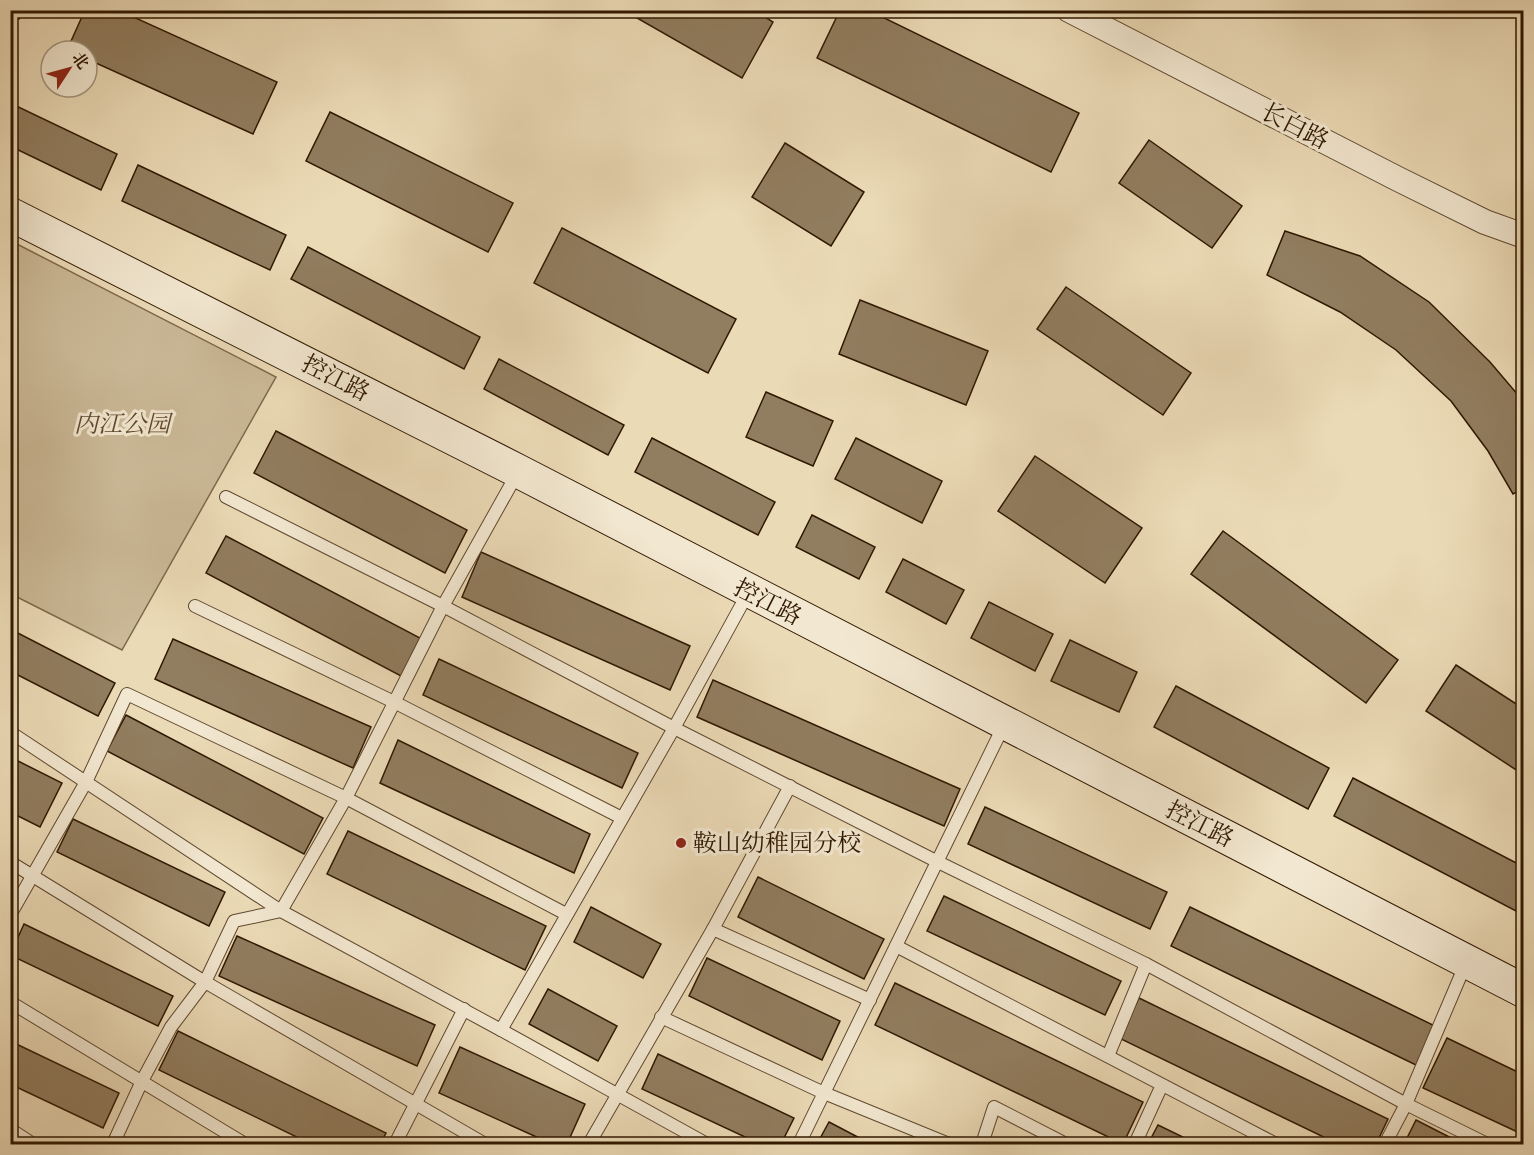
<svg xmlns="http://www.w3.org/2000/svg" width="1534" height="1155" font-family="'IM FELL English','Noto Serif SC',serif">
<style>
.green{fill:#cbb997;stroke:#7e684c;stroke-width:1.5}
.building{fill:#917d5f;stroke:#301800;stroke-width:1.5}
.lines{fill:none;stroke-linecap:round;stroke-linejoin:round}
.lane-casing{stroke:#5f482e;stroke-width:14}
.street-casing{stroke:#5f482e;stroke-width:26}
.secondary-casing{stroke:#301800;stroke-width:35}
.lane{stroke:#f2e7d0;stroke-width:12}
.street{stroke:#f2e7d0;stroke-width:24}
.secondary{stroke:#f2e7d0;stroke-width:33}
.poi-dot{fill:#8f2418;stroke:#f2e7d0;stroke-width:2}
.labels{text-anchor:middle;stroke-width:6;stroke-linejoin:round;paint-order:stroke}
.street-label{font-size:24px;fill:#301800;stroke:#f2e7d0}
.park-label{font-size:24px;font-style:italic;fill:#5e482d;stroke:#f2e7d0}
.poi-label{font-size:24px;fill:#301800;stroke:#f2e7d0;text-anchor:start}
</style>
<rect width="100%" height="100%" fill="#ebdab6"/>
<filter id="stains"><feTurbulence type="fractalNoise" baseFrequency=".00333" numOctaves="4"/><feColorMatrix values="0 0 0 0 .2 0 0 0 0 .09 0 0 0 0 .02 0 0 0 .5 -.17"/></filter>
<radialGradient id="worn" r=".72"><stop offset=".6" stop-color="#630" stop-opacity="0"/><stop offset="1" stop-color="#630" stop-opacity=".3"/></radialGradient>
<!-- green -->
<path class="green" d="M11,241l265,136 -154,273 -111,-56z"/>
<!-- building -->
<g class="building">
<path d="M10,10h13l-4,9 -9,-4z"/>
<path d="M85,10h33l159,72 -24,52 -166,-75v-8l-20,-1z"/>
<path d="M623,10h131l19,12 -31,56z"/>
<path d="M840,10h28l211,103 -28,59 -234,-114z"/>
<path d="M10,103l107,51 -16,36 -91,-44z"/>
<path d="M330,112l183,91 -25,49 -182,-91z"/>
<path d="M1149,140l93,66 -30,42 -93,-65z"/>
<path d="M785,143l79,49 -33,54 -79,-49z"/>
<path d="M138,165l148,70 -16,35 -148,-69z"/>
<path d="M562,228l174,91 -28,54 -174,-90z"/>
<path d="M1285,231l75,25 69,46 61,60 34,40v86l-11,6 -25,-43 -37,-50 -55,-51 -56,-38 -73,-37z"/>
<path d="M308,247l172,90 -16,32 -173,-90z"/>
<path d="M1066,287l125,86 -28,42 -126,-86z"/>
<path d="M860,300l128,51 -22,54 -127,-51z"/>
<path d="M499,359l125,66 -16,30 -124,-66z"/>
<path d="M766,392l67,29 -20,45 -67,-29z"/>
<path d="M276,431l191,99 -22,43 -191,-100z"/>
<path d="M652,438l123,64 -17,33 -123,-63z"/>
<path d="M856,438l86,43 -20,42 -87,-44z"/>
<path d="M1035,456l107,72 -37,55 -107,-72z"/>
<path d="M812,515l63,32 -16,32 -63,-32z"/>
<path d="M1223,531l175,129 -32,43 -175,-129z"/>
<path d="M226,536l194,102 -19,38 -195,-103z"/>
<path d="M481,552l209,94 -20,44 -208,-93z"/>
<path d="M903,559l61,31 -18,34 -60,-32z"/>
<path d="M989,602l64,32 -18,37 -64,-33z"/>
<path d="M10,629l105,54 -17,33 -88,-45z"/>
<path d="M173,639l198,88 -18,41 -198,-89z"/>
<path d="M1070,640l67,32 -18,40 -68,-31z"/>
<path d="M439,659l199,94 -16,35 -199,-93z"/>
<path d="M1456,665l68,44v66l-98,-64z"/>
<path d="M713,680l247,109 -16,37 -247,-109z"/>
<path d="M1176,686l153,82 -21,41 -154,-82z"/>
<path d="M126,715l197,103 -19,36 -197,-103z"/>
<path d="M398,740l192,94 -16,39 -194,-90z"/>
<path d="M10,757l52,26 -22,44 -30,-15z"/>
<path d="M1353,778l171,89v34l-6,11 -184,-96z"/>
<path d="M985,807l182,85 -17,37 -182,-85z"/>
<path d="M73,819l152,73 -16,34 -152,-74z"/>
<path d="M348,831l198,95 -21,44 -198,-96z"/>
<path d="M758,877l126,62 -20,40 -126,-62z"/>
<path d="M944,896l177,85 -16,34 -178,-84z"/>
<path d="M591,907l70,37 -18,34 -69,-36z"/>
<path d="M1190,907l247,120 -19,39 -247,-120z"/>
<path d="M24,924l149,72 -15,30 -148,-71z"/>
<path d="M237,936l198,89 -18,41 -198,-90z"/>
<path d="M707,958l133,63 -18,39 -133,-64z"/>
<path d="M895,983l248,119 -20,42 -248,-119z"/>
<path d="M548,989l69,37 -19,35 -69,-37z"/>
<path d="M1139,998l249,121 -12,25h-38l-219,-106z"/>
<path d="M178,1031l208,102 -6,11h-69l-152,-74z"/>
<path d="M1447,1038l77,37v60l-101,-47z"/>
<path d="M10,1041l109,52 -16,35 -93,-44z"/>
<path d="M460,1047l125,57 -18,40h-15l-113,-51z"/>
<path d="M658,1054l136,64 -13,26h-21l-118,-55z"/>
<path d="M1416,1120l47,24h-59z"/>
<path d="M829,1122l42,22h-54z"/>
<path d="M1158,1125l39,19h-49z"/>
</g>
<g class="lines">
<defs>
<g id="lane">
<path d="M226,497l217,109 231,122 264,134 208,102 260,140 81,40"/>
<path d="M195,606l199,96 228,116"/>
<path d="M10,732l271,179 220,119 173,-302 74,-135"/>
<path d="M10,862l195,120 280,162"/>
<path d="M10,915l76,-133 41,-88 219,104 220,116"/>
<path d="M713,929l157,71"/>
<path d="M896,946l380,198"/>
<path d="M10,1002l235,142"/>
<path d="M661,1017l163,76 125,51"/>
<path d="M501,1030l206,114"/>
<path d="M1108,1056l38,-92"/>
<path d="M10,1129l23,15"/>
<path d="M113,1144l29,-63 29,-54 34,-45 29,-61 47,-10 65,-113 97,-192 75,-134"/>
<path d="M395,1144l69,-135"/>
<path d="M589,1144l124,-215 77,-143"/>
<path d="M799,1144l205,-419"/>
<path d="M982,1144l12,-37 72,37"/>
<path d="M1135,1144l27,-59"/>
<path d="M1385,1144l21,-40 60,-141"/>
</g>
<path id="street" d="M1069,10l329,169 87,43 39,14"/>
<path id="secondary" d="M10,214l508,257 1006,520"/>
</defs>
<!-- lane casing -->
<use href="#lane" class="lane-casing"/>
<!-- street casing -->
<use href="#street" class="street-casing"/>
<!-- secondary casing -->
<use href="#secondary" class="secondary-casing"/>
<!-- lane -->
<use href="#lane" class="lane"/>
<!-- street -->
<use href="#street" class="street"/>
<!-- secondary -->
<use href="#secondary" class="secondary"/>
</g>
<!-- markers -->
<circle class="poi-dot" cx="681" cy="843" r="6"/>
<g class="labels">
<!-- street labels -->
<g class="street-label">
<text transform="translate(1295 126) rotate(27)" y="8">长白路</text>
<text transform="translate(336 378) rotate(27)" y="8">控江路</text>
<text transform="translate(768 602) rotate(27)" y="8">控江路</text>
<text transform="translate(1200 824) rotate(27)" y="8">控江路</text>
</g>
<!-- park labels -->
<g class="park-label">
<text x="122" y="432">内江公园</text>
</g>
<!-- poi labels -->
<g class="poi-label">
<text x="693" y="851">鞍山幼稚园分校</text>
</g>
</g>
<!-- margin -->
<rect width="1534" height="1155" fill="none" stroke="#ebdab6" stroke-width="36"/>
<rect x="12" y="12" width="1510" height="1131" fill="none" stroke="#301800" stroke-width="3"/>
<rect x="18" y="18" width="1498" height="1119" fill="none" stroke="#301800" stroke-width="1.5"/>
<!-- north arrow -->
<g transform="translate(69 69) rotate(54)"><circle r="28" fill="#f2e7d0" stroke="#a4947d" stroke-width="1.5"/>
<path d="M0-4.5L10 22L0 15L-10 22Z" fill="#8f2418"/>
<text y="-9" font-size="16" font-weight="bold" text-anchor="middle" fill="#301800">北</text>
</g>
<rect width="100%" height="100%" filter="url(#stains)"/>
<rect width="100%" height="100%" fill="url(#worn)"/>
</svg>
